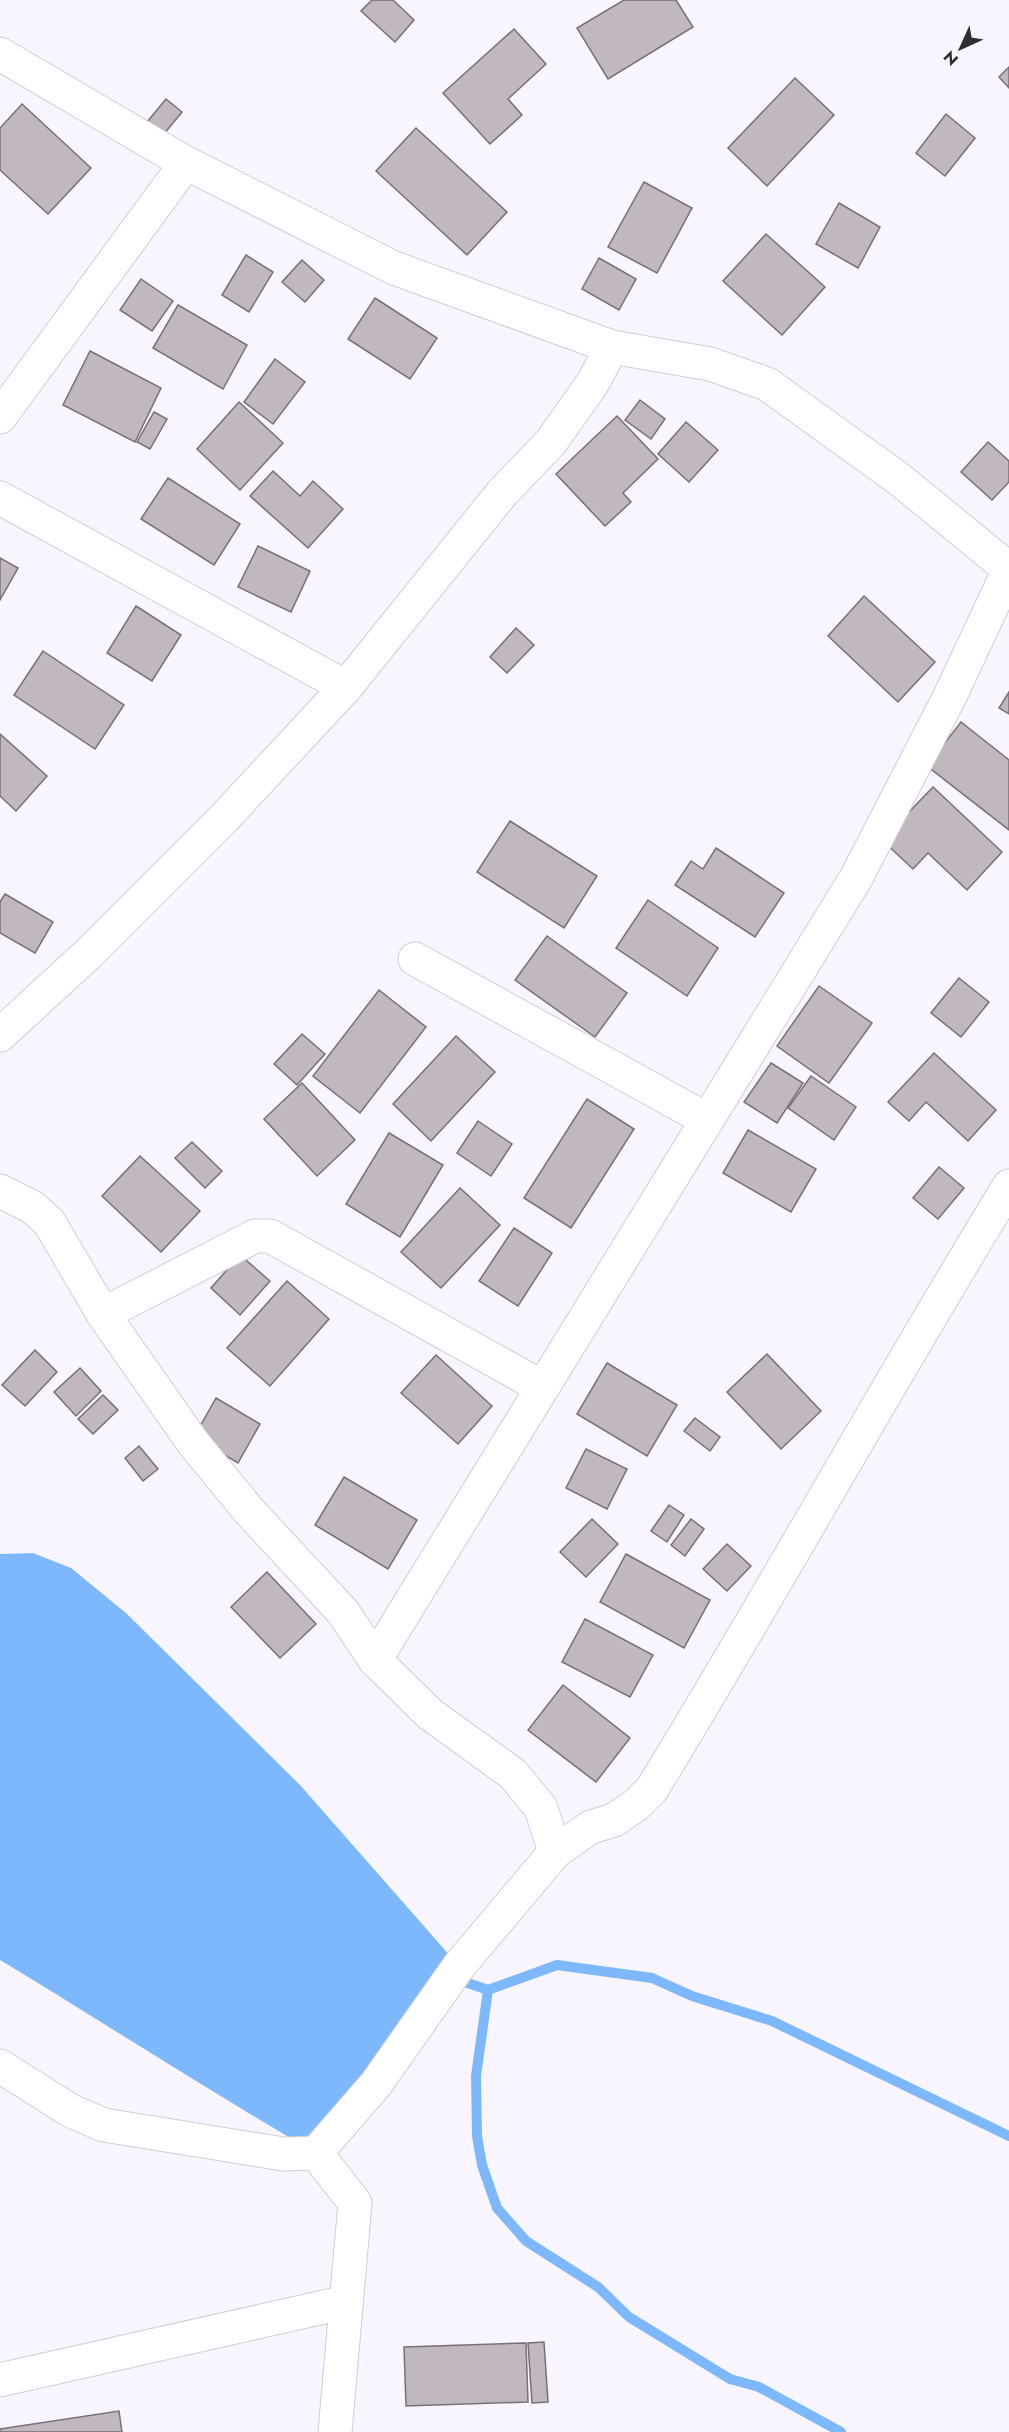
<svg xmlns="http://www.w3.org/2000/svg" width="1009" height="2432" font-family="Jost,sans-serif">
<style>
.water{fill:#7eb8fc}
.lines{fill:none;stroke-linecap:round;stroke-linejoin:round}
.stream{stroke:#7eb8fc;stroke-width:10}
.building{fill:#c1b7be;stroke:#796f76;stroke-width:1.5}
.street-casing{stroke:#d1ccd6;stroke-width:35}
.street{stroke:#fff;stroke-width:33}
</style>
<rect width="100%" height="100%" fill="#f9f5fe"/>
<!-- water -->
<path class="water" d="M33,1553l38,15 55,45 174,172 159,181 -143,187c-107,-62 -210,-129 -316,-193v-406z"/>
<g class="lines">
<!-- stream -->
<g class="stream">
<path d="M456,1979l32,11 69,-25 95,13 40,18 80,25 237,115"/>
<path d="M488,1990l-12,86 1,60 5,29 15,43 29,33 72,46 31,30 101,62 29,8 82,45"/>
</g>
</g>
<!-- building -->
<g class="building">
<path d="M372,0h21l21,20 -19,22 -34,-31z"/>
<path d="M624,0h52l17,27 -85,52 -31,-51z"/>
<path d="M514,29l32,35 -38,35 14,16 -32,29 -47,-51z"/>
<path d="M1009,67v21l-10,-11z"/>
<path d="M795,78l39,37 -67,71 -39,-38z"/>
<path d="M166,99l16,13 -23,28 -16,-13z"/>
<path d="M22,104l69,64 -43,46 -48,-44v-42z"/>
<path d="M946,114l29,24 -30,38 -29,-23z"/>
<path d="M416,128l91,84 -40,43 -91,-84z"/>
<path d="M644,182l48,26 -35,65 -49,-26z"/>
<path d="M839,203l41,24 -22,41 -42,-24z"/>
<path d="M766,234l59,53 -43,48 -59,-54z"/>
<path d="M246,255l27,17 -24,40 -27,-17z"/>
<path d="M599,258l37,21 -17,31 -37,-21z"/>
<path d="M302,260l22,20 -19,22 -23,-20z"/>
<path d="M141,279l32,22 -21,30 -32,-21z"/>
<path d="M375,298l62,40 -27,41 -62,-40z"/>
<path d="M178,305l69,40 -24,44 -70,-41z"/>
<path d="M90,351l71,37 -26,54 -72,-37z"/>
<path d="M275,359l30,23 -32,42 -29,-22z"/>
<path d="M640,400l25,19 -14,20 -26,-19z"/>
<path d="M239,402l44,41 -43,47 -43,-41z"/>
<path d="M154,412l13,7 -17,30 -13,-7z"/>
<path d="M617,416l41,43 -35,34 8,9 -26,24 -49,-52z"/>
<path d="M686,422l32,28 -29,32 -31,-28z"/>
<path d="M988,442l21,19v21l-17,18 -31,-28z"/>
<path d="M273,471l27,25 13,-15 30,28 -35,39 -58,-52z"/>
<path d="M168,478l72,46 -26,41 -73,-46z"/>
<path d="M258,546l52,25 -19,41 -53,-25z"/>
<path d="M0,558l18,10 -18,32z"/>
<path d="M864,596l71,66 -37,40 -70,-66z"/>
<path d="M136,606l45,29 -29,46 -45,-28z"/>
<path d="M516,628l18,17 -27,28 -17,-16z"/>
<path d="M43,651l81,54 -29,44 -81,-54z"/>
<path d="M1009,692v22l-10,-6z"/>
<path d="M961,722l48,38v70l-82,-64z"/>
<path d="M0,734l47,42 -31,35 -16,-15z"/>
<path d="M933,787l69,65 -35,38 -39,-37 -15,16 -31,-29z"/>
<path d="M510,821l87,55 -33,52 -87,-56z"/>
<path d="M716,848l68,45 -29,44 -80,-52 16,-24 12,8z"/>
<path d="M5,894l48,28 -18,31 -35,-20v-31z"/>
<path d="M648,900l70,48 -31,48 -71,-48z"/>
<path d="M547,936l80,57 -32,44 -80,-57z"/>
<path d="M959,978l30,24 -28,35 -30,-24z"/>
<path d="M819,986l53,37 -43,60 -52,-37z"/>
<path d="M379,990l47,37 -66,86 -47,-37z"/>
<path d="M302,1034l23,20 -28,31 -23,-21z"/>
<path d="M456,1036l39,36 -64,69 -38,-37z"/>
<path d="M934,1053l62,57 -28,31 -42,-39 -17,19 -21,-19z"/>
<path d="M771,1063l32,20 -26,40 -33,-21z"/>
<path d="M811,1076l45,31 -22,33 -46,-32z"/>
<path d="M302,1083l53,57 -38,36 -53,-57z"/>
<path d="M587,1099l47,30 -63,99 -47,-30z"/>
<path d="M478,1121l34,23 -21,32 -34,-23z"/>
<path d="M748,1130l68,39 -25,43 -68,-39z"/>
<path d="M389,1133l54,32 -43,72 -54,-33z"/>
<path d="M192,1142l30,29 -17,17 -30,-30z"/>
<path d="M140,1156l60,55 -39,41 -59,-56z"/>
<path d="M939,1167l25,21 -26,31 -25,-21z"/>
<path d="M460,1188l40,37 -59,63 -40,-36z"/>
<path d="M514,1228l38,25 -34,53 -39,-25z"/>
<path d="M240,1255l30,26 -30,34 -29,-27z"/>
<path d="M287,1281l42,38 -59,67 -43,-38z"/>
<path d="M35,1350l22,22 -32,34 -23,-21z"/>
<path d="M767,1354l54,57 -40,38 -54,-57z"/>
<path d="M436,1355l56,51 -34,38 -57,-51z"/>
<path d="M607,1363l70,42 -30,51 -70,-42z"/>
<path d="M80,1368l21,23 -25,25 -22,-24z"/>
<path d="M103,1395l15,15 -25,24 -15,-15z"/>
<path d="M216,1398l44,26 -22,39 -44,-26z"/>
<path d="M695,1418l25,19 -10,14 -26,-20z"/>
<path d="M139,1446l19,23 -15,12 -18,-23z"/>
<path d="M586,1449l41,20 -20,40 -41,-21z"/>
<path d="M344,1477l73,43 -29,49 -73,-44z"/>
<path d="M669,1505l15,10 -17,27 -16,-11z"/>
<path d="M592,1519l26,25 -32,33 -26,-25z"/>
<path d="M691,1519l13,10 -19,27 -14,-11z"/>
<path d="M727,1544l24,22 -24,25 -24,-22z"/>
<path d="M626,1554l84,46 -26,48 -84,-46z"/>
<path d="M267,1572l49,52 -36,34 -49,-51z"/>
<path d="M585,1619l68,36 -23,42 -68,-35z"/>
<path d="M563,1685l67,53 -34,44 -68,-52z"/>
<path d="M544,2342l4,60 -16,1 -4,-60z"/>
<path d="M526,2343l2,59 -122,4 -2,-59z"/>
<path d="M119,2411l3,21h-122v-3z"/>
</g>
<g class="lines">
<defs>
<g id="street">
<path d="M0,54l186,109 208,105 218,79 98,17 57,20 132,95 110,90"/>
<path d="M0,417l186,-254"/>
<path d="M0,498l346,189"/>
<path d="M415,959l291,160"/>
<path d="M0,1035l88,-81 137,-137 121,-130 156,-194 49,-51 41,-58 20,-37"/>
<path d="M0,1191l32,16 17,15 54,92 91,130 56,68 93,100 32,48 55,54 83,60 28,34 14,44"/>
<path d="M103,1314l152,-78h15l272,151"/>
<path d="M375,1660l481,-782 94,-182 59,-126"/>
<path d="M0,2066l71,45 33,14 179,29 33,-1 60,-69 83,-118 96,-114 36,-25 23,-7 22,-15 16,-16c122,-199 235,-404 357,-603"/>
<path d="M316,2153l39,50 -20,229"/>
<path d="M0,2380l346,-78"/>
</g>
</defs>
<!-- street casing -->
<use href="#street" class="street-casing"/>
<!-- street -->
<use href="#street" class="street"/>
</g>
<!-- north arrow -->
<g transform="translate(961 48) rotate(225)" stroke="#f9f5fe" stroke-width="4.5" paint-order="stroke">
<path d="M0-4.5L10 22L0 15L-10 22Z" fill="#302e32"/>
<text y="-9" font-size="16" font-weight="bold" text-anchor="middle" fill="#302e32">N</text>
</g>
</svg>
